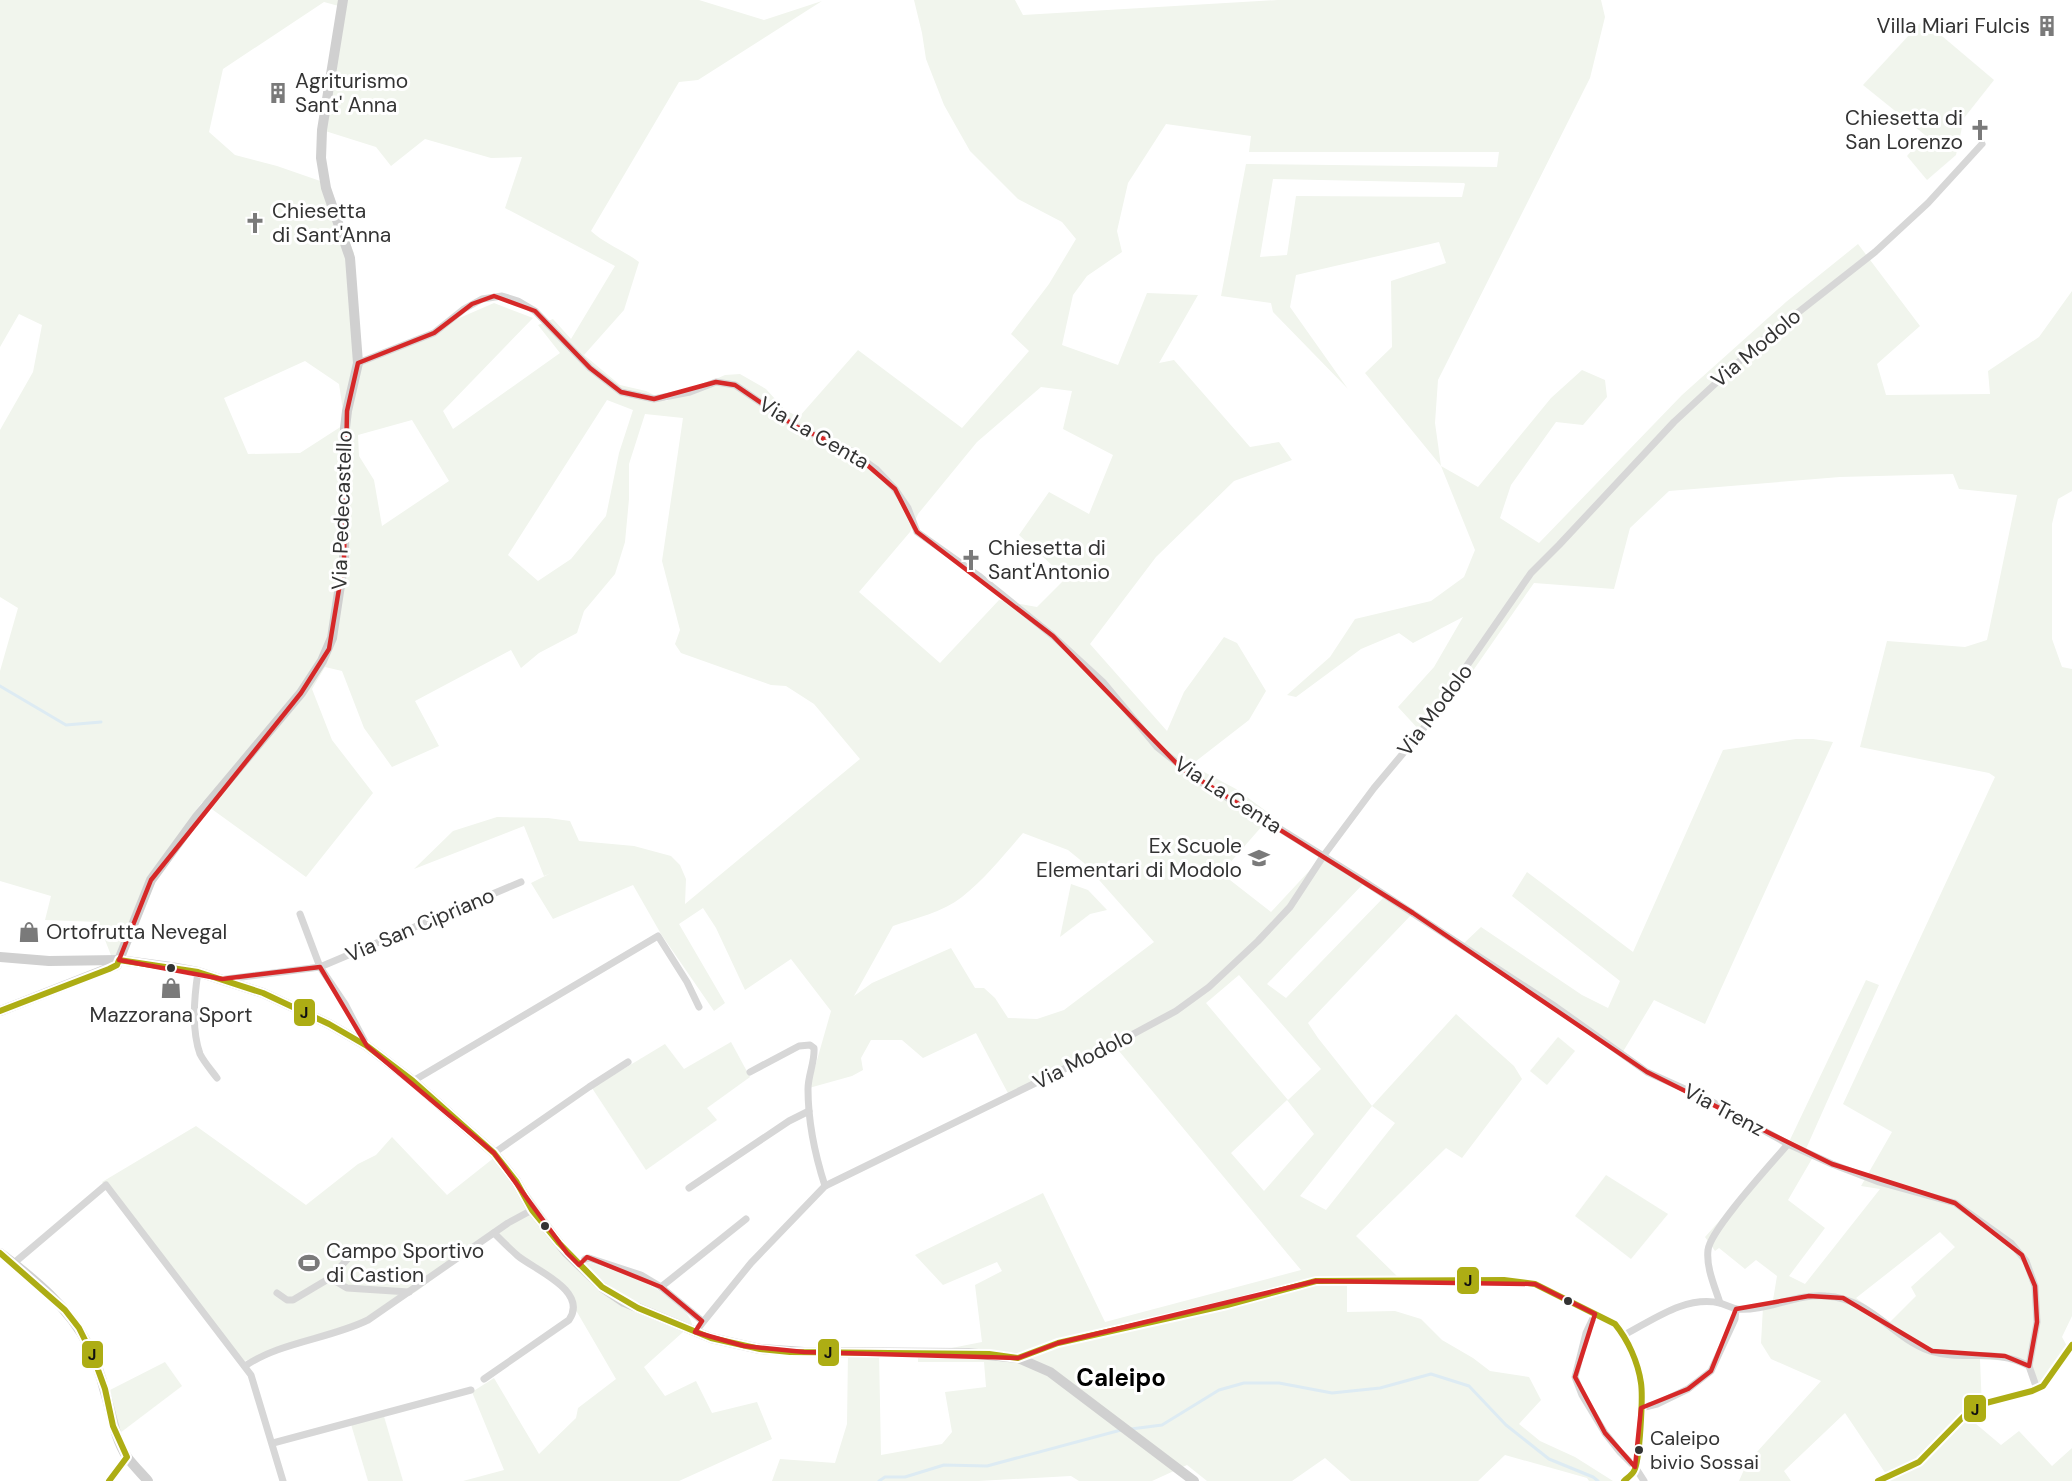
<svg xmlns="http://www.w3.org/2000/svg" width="2072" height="1481" font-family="'DM Sans',sans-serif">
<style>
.green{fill:#f1f5ed;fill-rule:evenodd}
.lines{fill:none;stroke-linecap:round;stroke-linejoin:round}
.stream{stroke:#ddebf3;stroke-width:3}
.street{stroke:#d7d7d7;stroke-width:7}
.secondary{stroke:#d0d0d0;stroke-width:10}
.bus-1-casing{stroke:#fff;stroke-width:10}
.bus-1{stroke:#adad14;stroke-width:6}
.marked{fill:none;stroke:#d62828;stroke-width:4.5;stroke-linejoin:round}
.bus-dot{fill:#333;stroke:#fff;stroke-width:2}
.labels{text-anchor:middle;stroke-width:6;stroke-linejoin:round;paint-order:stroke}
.bus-label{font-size:20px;fill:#333;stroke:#fff;text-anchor:start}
.poi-label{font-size:21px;fill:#333;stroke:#fff;text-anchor:start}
.street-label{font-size:21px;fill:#333;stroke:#fff}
.quarter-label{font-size:24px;font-weight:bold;fill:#000;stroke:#fff}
.line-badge{stroke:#fff;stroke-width:2}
.pale-badge-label{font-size:16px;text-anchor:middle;font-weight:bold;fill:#111}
</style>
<rect width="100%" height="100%" fill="#fff"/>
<!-- green -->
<g class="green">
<path d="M0,0h699l65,20 58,-19 -124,79 -19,2 -88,149c14,13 32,19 48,31l-15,48 -40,45 36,30 26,6 20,10 59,-26 15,-1 26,15 19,21 14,7 59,-67 104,78 67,-77 -18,-17 38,-50 27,-45 -14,-17 -44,-23 -48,-48 -26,-46 -18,-46 -4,-26 -8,-33h101l8,15 255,-15h323l4,17 -15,61 -152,302 -3,43 6,43 37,21 73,-89 31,-28 23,10 2,17 -24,28 -27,-3 -45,63 -11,33 39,25 143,-148 104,-93 72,-58 62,82 -43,38 9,31 104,-1 -2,-23 51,-34 33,-46v200l-14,8 -6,25v115l10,28 10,2v647l-10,21 5,9 -19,28 -14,14 -1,-18 -24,-9 -29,-2 2,49 -13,10 32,27 18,-14 33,35 20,-18v33h-184l2,-1 -45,-67 -61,58 7,10h-52l8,-18 74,-82 -50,-22 -10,-16 2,-36 9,-1 5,-30 -21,-16 -11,9 -26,-21 -4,3 -10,-14 83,-93 78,-164 13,5 -74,166 8,6 -25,43 37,28 -36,48 16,8 75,-95 -19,-3 31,-54 -49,-28 152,-327 -6,-4 -129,-26 27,-106 78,6 22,-7 30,-145 -58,-6 -6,-15 -113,3 -171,14 -39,37 -16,61 -80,-6 -71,102 -38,47h-4l-23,-25 36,-40 29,-50 -50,26 -14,-10 -38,16 -65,48 -9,-2 43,-38 25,-38 76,-18 33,-24 11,-27 -34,-84 -76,-93 27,-26 -1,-66 55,-18 -7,-21 -143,33 -6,32 58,82 -75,-77 -2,-9 -50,-7 25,-132 251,3 2,-15h-250l2,-16 -85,-12 -38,59 -11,48 5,21 -35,24 -14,19 -11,50 56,20 29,-72 51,2 -39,68 15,-3 76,87 29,-5 13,18 -58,21 -78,76 -66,87 77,87 17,-39 40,-55 13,6 29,48 -17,29 -58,45 45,24 34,25 -7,11 -42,48 50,39 53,-57 41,27 -98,102 19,14 100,-103 27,18 -105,110 10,15 54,68 84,-92 58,52 8,13 -60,79 -16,-10 -90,88 44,43 -53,-1v34l48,-1 26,8 21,21 31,18 17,13 39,6 12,23 -22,24 21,17 35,16 38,24h-24l-2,-3 -82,-23 -27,26h-127l-26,-23 -33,23h-85l-20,-16 -35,16h-73l-8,-5 -93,5h-206l8,-22 55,4 12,-39 1,-73 31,1 2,103 61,-11 10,-12 -7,-40 41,-5 -2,-25h-66v-11l13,1 51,-10 -7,-57 27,-14 -5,-9 -54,23 -28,-30 128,-62 62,129 196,-52 -187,-225 -104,52 -34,-64 -53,25 -21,-18h-31l-10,18 2,12 -11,6 -43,12 22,-77 -40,-52 -46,31 -29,-62 -13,-20 -24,16 46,79 -11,8 -53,-77 -28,-49 -80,34 -22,-36 20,-10 -7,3 -20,-50 -110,43 39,-38 44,-14 51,1 22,3 9,20 55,5 37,10 9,9 6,14 -1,25 175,-145 -46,-55 -28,-18 -15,-1 -90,-32 -6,-9 5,-14 -18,-69 21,-143 -38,-4 -16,50v35l-4,43 -10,32 -31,37 -7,22 -38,20 -18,15 -10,-18 -96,51 24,45 -47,21 -28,-39 -22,-57 -17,-4 -13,22 20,51 41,53 -67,84 -104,-75 -58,83 -30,78 -16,-41 -53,-2 6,-24 -51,-15v-210l18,-63 -18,-11v-167l33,-58 9,-47 -23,-11 -19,33zM324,2l22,6 -24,122 54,17 15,19 34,-27 66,19 31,-1 -17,51 110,58 -44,73 -18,-20 -15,6 22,28 -107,76 -10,-18 90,-93 -39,-15 -136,59 -4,-109 -28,-70 -49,-17 -42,-11 -26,-23 14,-63zM1273,179l191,4 1,1 -3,13 -166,-1 -9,59 -27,2zM305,361l34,23 6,40 -45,29 -52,1 -24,-56zM1041,387l31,4 -9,38 50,26 -24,59 -40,-22 -30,43 47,43 -29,29 -38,-7 -59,63 -81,-71 51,-60 8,-18 59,-72zM607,400l26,10 -14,43 -13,63 -35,43 -33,22 -30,-26zM412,420l37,61 -67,45 -8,-46 -15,-24 -1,-21zM1023,833l45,17 16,13 70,79 -90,68 -27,9 -29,-1 -13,-20 -11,-10h-9l-24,-40 -79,35 -18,13 39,-70c23,-8 50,-14 69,-29 23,-18 42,-42 61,-64zM1239,975l82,94 -33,31 -82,-97zM1287,1100l27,34 -50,57 -33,-38zM1372,1106l23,17 -69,87 -26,-14zM1940,1232l15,15 -44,40 5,9 -26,26 -34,-24z"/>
<path d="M1923,20l71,60 -30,38 -8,37 -29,25 -20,-24 18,-21 -62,-50z"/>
<path d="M1796,739h17l20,3 -128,282 -51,-24 -33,55 -159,-110 19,-18 101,68 26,13 12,-27 -108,-85 15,-24 106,80 90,-202z"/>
<path d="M1071,884l17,6 19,20 -17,4 -30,23z"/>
<path d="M1558,1037l17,14 -28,34 -17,-14z"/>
<path d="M731,1042l19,35 -43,31 10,12 -71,50 -54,-82 73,-44 19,25z"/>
<path d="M196,1126l110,79 52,-41 18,-9 16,-18 55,58 53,-42 67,93 19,17 2,-1c32,10 60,17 86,40 8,7 15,11 18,22l-48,43 21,29 31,-15 16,32 45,-11 15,37 -93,42h-216l41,-11 -32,-78 22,-14 45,76 37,-36 2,-10 38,-29 -53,-91 -36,-25 -32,-30 -78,58 -49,30 -124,40 -25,-23 -117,-156z"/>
<path d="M1606,1175l62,39 -37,45 -56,-43z"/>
<path d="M165,1362l17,24 -66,50 -8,-45z"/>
<path d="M383,1413l20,68h-35l-18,-60z"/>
</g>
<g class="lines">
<!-- stream -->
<g class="stream">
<path d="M0,686l66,39 35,-3"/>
<path d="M1131,1429l31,-4 57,-35 25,-7h35l53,10 48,-5 51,-14 38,12 37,39 43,34 44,18 5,4"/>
<path d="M879,1481l6,-4h20l39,-12 43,1 134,-36"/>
</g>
<!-- street -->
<g class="street">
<path d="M358,363l76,-30 30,-24 18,-10 20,-3 16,5 17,10 55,57 31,24 33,7 36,-7 26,-10 19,3 60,41 56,25 25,18 19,20 13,19 9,24 62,44 74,60 50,46 54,65 48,38 61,35 99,62 191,125 91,65 62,28 79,44 44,20 47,18 76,21 56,40 15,18 9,25 2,36 -8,44 8,23"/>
<path d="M300,914l20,53 25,37 21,40"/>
<path d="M198,972c-4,26 -7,57 2,82 4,8 11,16 17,24"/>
<path d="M226,979l94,-12 201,-85"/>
<path d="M750,1072l49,-26 11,-1 4,3c1,14 -6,27 -6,41 0,33 7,66 17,97"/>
<path d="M413,1081l245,-145 29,46 12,25"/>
<path d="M494,1153l95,-66 39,-25"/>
<path d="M689,1188l100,-67 20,-10"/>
<path d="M354,1252l-24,26 17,10 62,4"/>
<path d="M14,1263l92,-78 145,190 32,106"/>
<path d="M579,1265l6,-6 4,-1 52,17 20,12 41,34"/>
<path d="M661,1287l85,-68"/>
<path d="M277,1293l10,7h6l37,-22"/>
<path d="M1736,1309c30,3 60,-16 90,-13 46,3 65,41 104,55 34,11 65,-4 99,15"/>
<path d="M1595,1314l-9,19 -11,44 7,18 23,38 15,19 15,15 9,14"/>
<path d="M695,1332l56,-69 74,-77 286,-140 65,-35 33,-24 49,-46 32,-34 34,-52 50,-67 47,-56 110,-159 28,-28 115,-123 84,-78 117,-92 53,-49 54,-59"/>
<path d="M1624,1335c29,-15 62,-40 96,-32"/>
<path d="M1018,1358l40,-15 169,-38 89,-24 33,-1h155l31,4 18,8 62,32 9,11 7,14 10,34v25l-4,52 -3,11 -10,10"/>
<path d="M245,1366c35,-24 84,-27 123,-46l140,-97 24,-13"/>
<path d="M484,1379l85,-59c20,-29 -34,-50 -51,-64 -8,-7 -16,-15 -24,-23"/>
<path d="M1641,1408l16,-4 31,-15 23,-18 24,-52 1,-10 -16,-6c-5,-16 -14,-35 -12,-53 2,-20 64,-87 80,-106"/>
<path d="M273,1443l198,-53"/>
<path d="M109,1481l18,-24"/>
<path d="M1878,1481l41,-19 44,-45 19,-13 50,-13 11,-5 29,-41"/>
</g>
<!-- secondary -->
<g class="secondary">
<path d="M0,957l49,4 70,-1 52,7 27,5 65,21 66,31 38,22 46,35 81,72 22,28 16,29 35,43 35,34 22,15 87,36 49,11 44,3 164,1 50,5 32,14 144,109"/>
<path d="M0,1011l117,-46 34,-85 46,-63 104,-124 21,-32 10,-23 12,-79 1,-131 2,-17 11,-48 -8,-105 -24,-70 -5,-30 1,-28 21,-130"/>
<path d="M0,1253c32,24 70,55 88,92 7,14 13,31 17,47 7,22 9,45 22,65 6,8 14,16 21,24"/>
</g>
<defs>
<g id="bus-1">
<path d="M0,1011l109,-42 8,-4 2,-5 79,12 65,21 66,31 38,22 46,35 81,72 22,28 16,29 27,33 43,44 36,21 73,30 49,11 30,3 199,2 29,4 40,-15 169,-38 89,-24 188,-1 31,4 80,40c13,16 23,38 26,59 2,13 -1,78 -7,88 -2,4 -7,7 -10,10"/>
<path d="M0,1253l65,57 14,18 14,28 12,33 8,37 14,31 -18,24"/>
<path d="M1878,1481l41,-19 44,-45 19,-13 50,-13 11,-5 29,-41"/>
</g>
</defs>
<!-- bus-1 casing -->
<use href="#bus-1" class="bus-1-casing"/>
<!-- bus-1 -->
<use href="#bus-1" class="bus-1"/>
</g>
<!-- marked area -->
<path class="marked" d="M494,296l41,15 55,57 31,24 33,7 62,-17 19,3 60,41 56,25 44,38 22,43 136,104 128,132 232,145 234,159 185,92 123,39 67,52 13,31 2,36 -8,44 -24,-10 -73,-5 -89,-53 -34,-2 -73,13 -25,62 -23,18 -47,19 -6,59 -30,-34 -30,-56 20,-63 -60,-30 -219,-3 -258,62 -40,15 -214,-6 -60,-6 -49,-14 7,-11 -41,-34 -74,-30 -8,8 -12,-12 -73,-100 -127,-107 -47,-79 -98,12 -103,-19 32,-80 150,-187 28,-44 15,-90 3,-148 11,-48 76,-30 38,-29z"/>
<!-- icons -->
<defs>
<symbol id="building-bare" viewBox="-9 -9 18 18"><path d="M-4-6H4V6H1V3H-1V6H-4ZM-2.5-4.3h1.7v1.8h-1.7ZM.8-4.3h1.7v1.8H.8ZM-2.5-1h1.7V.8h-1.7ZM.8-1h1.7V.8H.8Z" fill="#7a7a7a" stroke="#fff" stroke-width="2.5" paint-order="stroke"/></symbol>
<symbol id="church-bare" viewBox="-9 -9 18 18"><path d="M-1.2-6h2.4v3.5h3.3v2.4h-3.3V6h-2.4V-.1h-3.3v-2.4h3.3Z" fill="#7a7a7a" stroke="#fff" stroke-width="2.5" paint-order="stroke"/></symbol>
<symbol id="school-bare" viewBox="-9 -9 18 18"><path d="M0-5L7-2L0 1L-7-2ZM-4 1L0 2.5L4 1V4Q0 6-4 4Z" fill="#7a7a7a" stroke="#fff" stroke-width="2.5" paint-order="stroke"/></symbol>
<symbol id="shop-bare" viewBox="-9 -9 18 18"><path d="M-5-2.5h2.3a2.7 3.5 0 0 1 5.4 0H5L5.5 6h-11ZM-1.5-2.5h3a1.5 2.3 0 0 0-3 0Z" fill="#7a7a7a" stroke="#fff" stroke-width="2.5" paint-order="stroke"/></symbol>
<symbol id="stadium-bare" viewBox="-9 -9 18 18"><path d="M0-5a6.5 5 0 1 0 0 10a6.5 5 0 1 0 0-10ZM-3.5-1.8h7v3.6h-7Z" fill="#7a7a7a" stroke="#fff" stroke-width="2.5" paint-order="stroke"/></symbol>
</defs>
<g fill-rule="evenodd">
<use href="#building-bare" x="2032" y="11" width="30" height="30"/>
<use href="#building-bare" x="263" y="78" width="30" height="30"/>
<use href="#church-bare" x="1965" y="115" width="30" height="30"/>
<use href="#church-bare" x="240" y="208" width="30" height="30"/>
<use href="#church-bare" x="956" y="545" width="30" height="30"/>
<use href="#school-bare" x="1244" y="843" width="30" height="30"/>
<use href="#shop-bare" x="14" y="917" width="30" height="30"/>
<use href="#shop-bare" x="156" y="973" width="30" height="30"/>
<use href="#stadium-bare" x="294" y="1248" width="30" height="30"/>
</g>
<!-- markers -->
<g class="bus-dot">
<circle cx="171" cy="968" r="5"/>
<circle cx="545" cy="1226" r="5"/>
<circle cx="1568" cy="1301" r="5"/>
<circle cx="1639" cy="1450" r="5"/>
</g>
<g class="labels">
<!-- bus labels -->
<g class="bus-label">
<text x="1650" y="1445">Caleipo<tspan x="1650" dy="24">bivio Sossai</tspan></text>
</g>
<!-- poi labels -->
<g class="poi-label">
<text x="2030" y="33" text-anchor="end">Villa Miari Fulcis</text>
<text x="295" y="88">Agriturismo<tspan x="295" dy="24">Sant' Anna</tspan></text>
<text x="1963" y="125" text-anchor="end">Chiesetta di<tspan x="1963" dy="24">San Lorenzo</tspan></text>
<text x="272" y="218">Chiesetta<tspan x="272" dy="24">di Sant'Anna</tspan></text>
<text x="988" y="555">Chiesetta di<tspan x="988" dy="24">Sant'Antonio</tspan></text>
<text x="1242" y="853" text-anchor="end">Ex Scuole<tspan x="1242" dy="24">Elementari di Modolo</tspan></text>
<text x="46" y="939">Ortofrutta Nevegal</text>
<text x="171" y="1022" text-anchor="middle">Mazzorana Sport</text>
<text x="326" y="1258">Campo Sportivo<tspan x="326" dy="24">di Castion</tspan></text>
</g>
<!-- street labels -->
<g class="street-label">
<text transform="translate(1756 348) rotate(-40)" y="7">Via Modolo</text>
<text transform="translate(814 433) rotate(30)" y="7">Via La Centa</text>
<text transform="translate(342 510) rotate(-88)" y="7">Via Pedecastello</text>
<text transform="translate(1435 710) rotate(-53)" y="7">Via Modolo</text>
<text transform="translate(1228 795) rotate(33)" y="7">Via La Centa</text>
<text transform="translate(420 925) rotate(-23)" y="7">Via San Cipriano</text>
<text transform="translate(1083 1059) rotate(-27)" y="7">Via Modolo</text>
<text transform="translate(1724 1110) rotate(28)" y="7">Via Trenz</text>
</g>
<!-- quarter labels -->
<g class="quarter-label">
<text x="1121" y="1386">Caleipo</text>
</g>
</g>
<g class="line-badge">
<rect x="293" y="998" width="23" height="29" rx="6" fill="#adad14"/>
<rect x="1456" y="1266" width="24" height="29" rx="6" fill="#adad14"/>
<rect x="817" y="1338" width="23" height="29" rx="6" fill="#adad14"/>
<rect x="81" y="1340" width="23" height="29" rx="6" fill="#adad14"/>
<rect x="1963" y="1394" width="24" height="29" rx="6" fill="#adad14"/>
</g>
<g class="pale-badge-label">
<text x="304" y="1018">J</text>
<text x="1468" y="1286">J</text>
<text x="828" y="1358">J</text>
<text x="92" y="1360">J</text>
<text x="1975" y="1415">J</text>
</g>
</svg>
